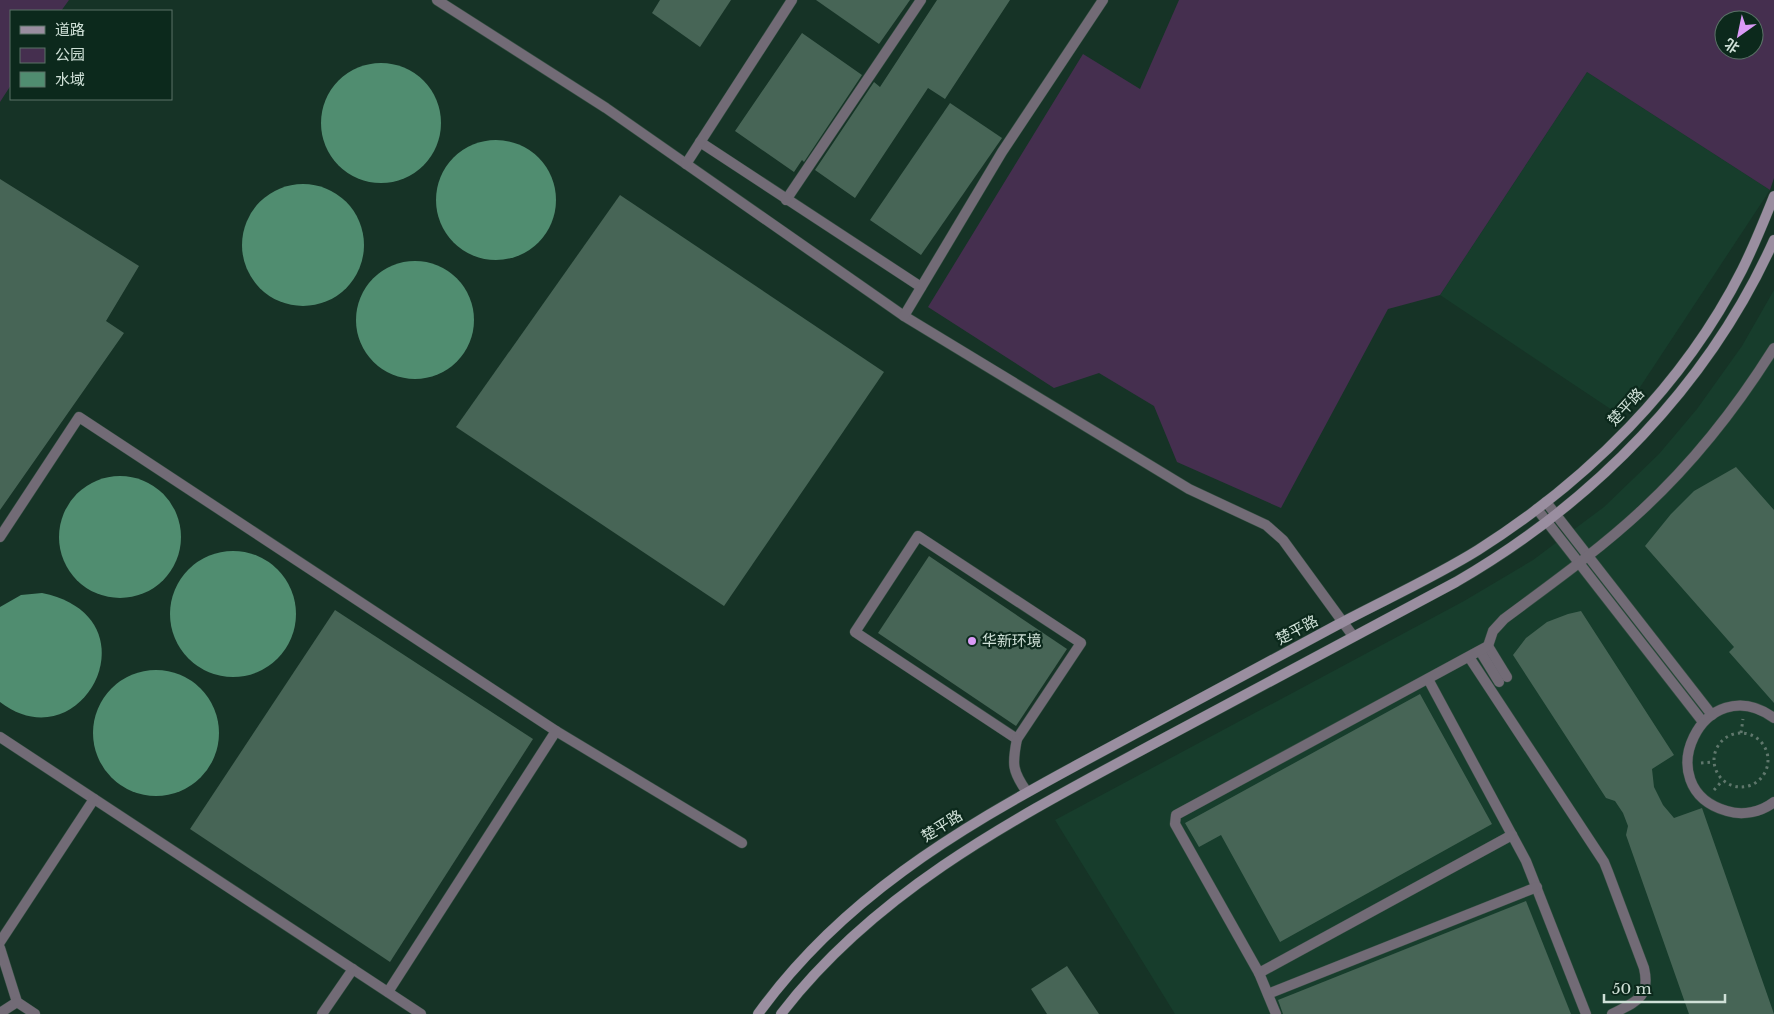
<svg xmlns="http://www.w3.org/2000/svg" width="1774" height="1014" font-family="'Libre Baskerville','Noto Sans SC',serif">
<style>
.built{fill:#173d2c}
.green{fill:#452f4f;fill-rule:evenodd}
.water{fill:#508d70}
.building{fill:#476556}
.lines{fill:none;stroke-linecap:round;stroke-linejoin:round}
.service-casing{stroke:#344f42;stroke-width:11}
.minor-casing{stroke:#344f42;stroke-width:11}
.secondary-casing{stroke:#344f42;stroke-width:11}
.path{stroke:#5f776c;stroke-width:3;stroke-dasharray:2.5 4;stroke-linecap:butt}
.service{stroke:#726b76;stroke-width:10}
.minor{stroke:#726b76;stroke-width:10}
.secondary{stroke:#9a8ea0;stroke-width:10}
.poi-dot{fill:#da9af6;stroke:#0c291c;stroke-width:2}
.labels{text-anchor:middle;stroke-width:4.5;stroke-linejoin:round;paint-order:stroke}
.street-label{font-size:15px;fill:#cfe0d7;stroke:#0c291c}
.poi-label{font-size:15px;fill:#cfe0d7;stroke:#0c291c;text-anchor:start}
</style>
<rect width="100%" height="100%" fill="#163326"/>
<!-- built -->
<g class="built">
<path d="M1587,72l183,118 -149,226 -181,-121z"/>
<path d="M1774,290v724h-599l-120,-194 409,-219 69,-41 71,-53 55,-53 38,-45 45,-63z"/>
</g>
<!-- green -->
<g class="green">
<path d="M0,0h69l-8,11h-50v74l-11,17z"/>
<path d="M1179,0h595v178l-4,12 -183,-118 -147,223 -52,14 -107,199 -104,-46 -23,-56 -55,-33 -45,15 -126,-81 155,-253 57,35zM1724,20h30v30h-30z"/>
</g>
<!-- water -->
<g class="water">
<circle cx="381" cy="123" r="60"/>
<circle cx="496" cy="200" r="60"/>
<circle cx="303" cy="245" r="61"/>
<circle cx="415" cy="320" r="59"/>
<circle cx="120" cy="537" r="61"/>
<circle cx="233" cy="614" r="63"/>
<path d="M42,593c117,24 40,172 -42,109v-95l21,-12z"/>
<circle cx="156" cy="733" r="63"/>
</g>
<!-- building -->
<g class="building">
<path d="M660,0h71l-31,47 -48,-34z"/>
<path d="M816,0h94l-31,44z"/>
<path d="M937,0h73l-65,99 -17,-11 -73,110 -40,-28 59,-88 6,5z"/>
<path d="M802,33l60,42 -58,87 -2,-2 -8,12 -59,-41z"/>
<path d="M950,103l52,35 -81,117 -51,-35z"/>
<path d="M0,179l139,87 -33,55 18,12 -124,177z"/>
<path d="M620,195l264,177 -160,234 -268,-179z"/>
<path d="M1736,467l38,43v193l-45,-51 5,-5 -89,-101 26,-32 23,-23z"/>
<path d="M929,556l138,93 -51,77 -138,-93z"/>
<path d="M335,610l198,129 -143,223 -200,-133z"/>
<path d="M1581,611l93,144 -22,14 2,18 9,18 11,13 28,-10 72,206h-85l-63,-179 2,-9 -5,-13 -8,-12 -9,-3 -93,-143 13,-17 21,-16 21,-8z"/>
<path d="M1420,694l72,130 -212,118 -59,-107 -22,12 -14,-24z"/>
<path d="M1526,901l45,113h-288l-5,-14z"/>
<path d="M1067,966l32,48h-52l-16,-25z"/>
</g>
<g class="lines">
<defs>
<g id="service">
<path d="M437,0l169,108 298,208 285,173 77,36 17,15 70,96"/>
<path d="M700,142l221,145"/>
<path d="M686,164l106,-164"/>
<path d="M786,200l135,-200"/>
<path d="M904,316l98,-164 101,-152"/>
<path d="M1546,502l166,213"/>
<path d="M1537,509l166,213"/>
<path d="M918,536l163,107 -64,96 -162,-107z"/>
<path d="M1488,646l19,31"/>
<path d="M1480,651l19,31"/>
<path d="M1469,657l135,205 4,10 36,96c7,30 -9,34 -32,46"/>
<path d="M1428,679l98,182 60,153"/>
<path d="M1774,718c-70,-51 -128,70 -47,93 16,5 34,1 47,-9"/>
<path d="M1017,739c-5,25 -5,32 10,53"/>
<path d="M1259,973l253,-138"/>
<path d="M1268,994l269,-107"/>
<path d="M1276,1014l-17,-41 -84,-149 1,-9 312,-169 5,-15 11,-12c47,-35 95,-69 138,-109 51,-47 95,-103 132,-162"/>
</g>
<g id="minor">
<path d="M0,537l79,-120 477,314 186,112"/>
<path d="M0,737l421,277"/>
<path d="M0,942l94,-143"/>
<path d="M0,948l17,54 18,12"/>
<path d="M388,992l168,-261"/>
<path d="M0,1013l17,-11"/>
<path d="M322,1014l31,-45"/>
</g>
<g id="secondary">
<path d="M758,1014c83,-115 197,-183 319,-249 87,-47 173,-93 260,-140 47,-25 96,-47 141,-75 109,-69 206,-165 264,-280 12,-24 22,-49 32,-74"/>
<path d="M781,1014c97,-126 237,-197 374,-271 100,-54 200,-108 301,-161 137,-79 253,-197 318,-342"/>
</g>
</defs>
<!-- service casing -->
<use href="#service" class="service-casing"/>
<!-- minor casing -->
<use href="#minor" class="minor-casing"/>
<!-- secondary casing -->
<use href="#secondary" class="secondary-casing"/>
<!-- path -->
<g class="path">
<circle cx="1741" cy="760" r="27"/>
<path d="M1741,733l2,-14"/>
<path d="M1701,763l12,-1"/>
<path d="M1714,790l8,-9"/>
</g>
<!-- service -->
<use href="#service" class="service"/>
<!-- minor -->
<use href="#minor" class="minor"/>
<!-- secondary -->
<use href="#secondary" class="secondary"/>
</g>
<!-- markers -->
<circle class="poi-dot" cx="972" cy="641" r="5"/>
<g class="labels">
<!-- street labels -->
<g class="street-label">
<text transform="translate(1626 407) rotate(-47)" y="5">楚平路</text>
<text transform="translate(1297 630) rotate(-28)" y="5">楚平路</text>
<text transform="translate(942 826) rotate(-32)" y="5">楚平路</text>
</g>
<!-- poi labels -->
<g class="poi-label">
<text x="982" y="646">华新环境</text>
</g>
</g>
<!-- legend -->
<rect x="10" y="10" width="162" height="90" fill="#0c291c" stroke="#5a7267"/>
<rect x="20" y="26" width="25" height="8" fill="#9a8ea0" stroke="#5a7267"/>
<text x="55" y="35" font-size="15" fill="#cfe0d7">道路</text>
<rect x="20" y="48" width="25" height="15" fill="#452f4f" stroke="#5a7267"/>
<text x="55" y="60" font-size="15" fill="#cfe0d7">公园</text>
<rect x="20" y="72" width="25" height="15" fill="#508d70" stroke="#5a7267"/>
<text x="55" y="85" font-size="15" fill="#cfe0d7">水域</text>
<!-- north arrow -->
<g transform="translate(1739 35) rotate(213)"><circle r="24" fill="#0c291c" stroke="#5a7267"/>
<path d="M0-4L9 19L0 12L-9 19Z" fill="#da9af6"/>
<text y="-8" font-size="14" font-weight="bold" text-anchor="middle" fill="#cfe0d7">北</text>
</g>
<!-- scale -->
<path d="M1604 994v8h121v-8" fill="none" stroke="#cfe0d7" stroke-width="2.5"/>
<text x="1612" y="994" font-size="15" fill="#cfe0d7" stroke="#0c291c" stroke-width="4" paint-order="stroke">50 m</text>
</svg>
